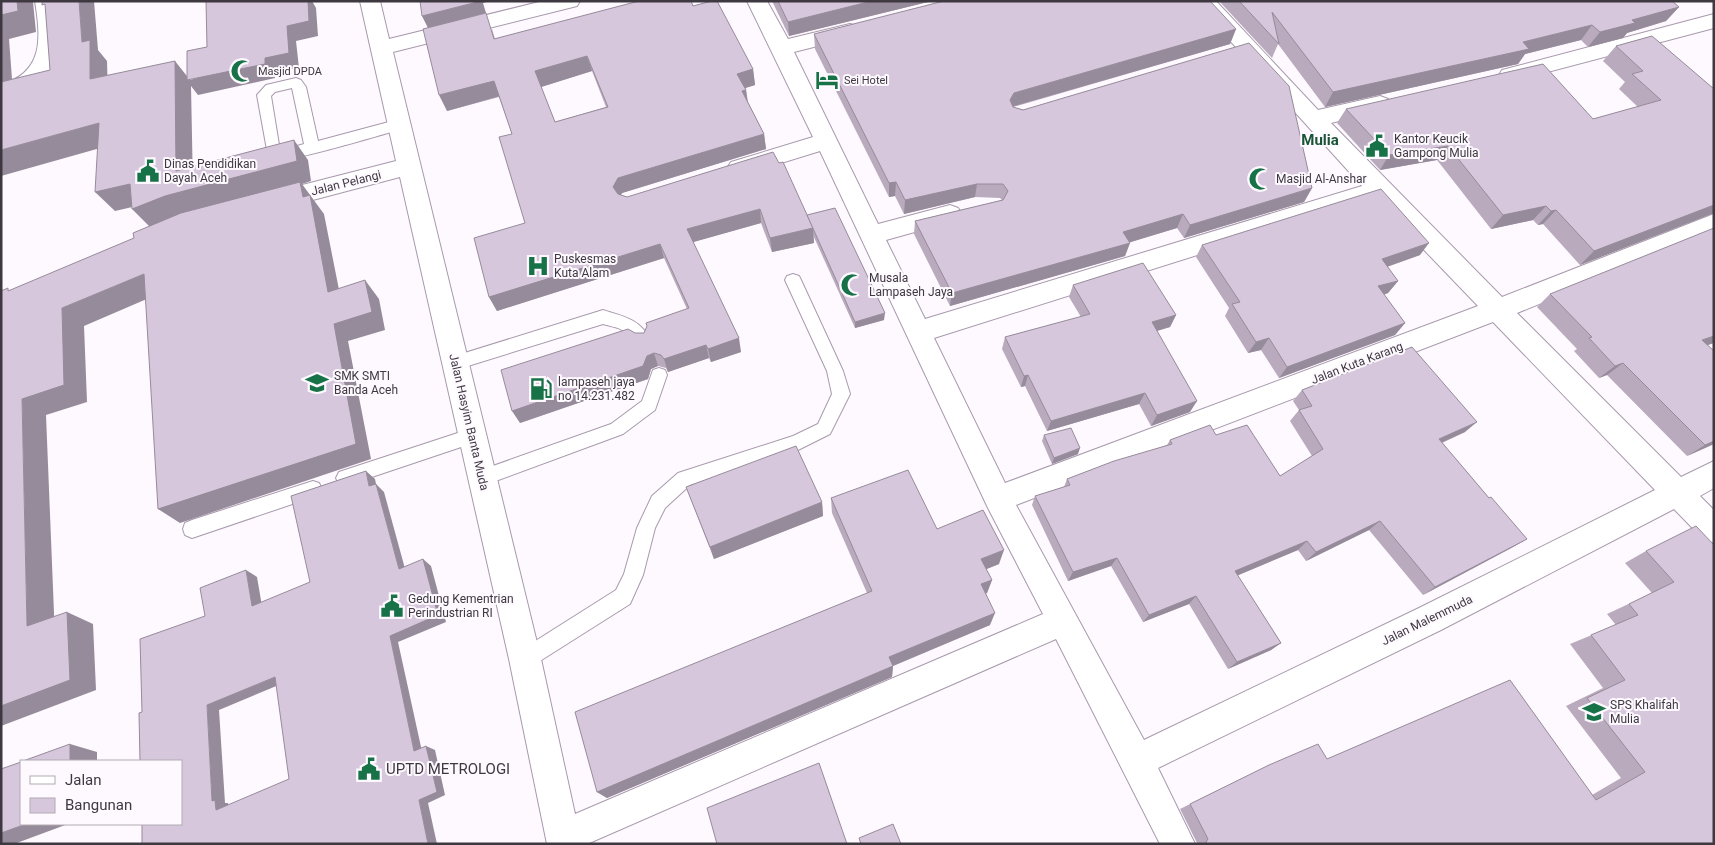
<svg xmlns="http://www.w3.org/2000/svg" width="1715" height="845" font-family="Roboto,sans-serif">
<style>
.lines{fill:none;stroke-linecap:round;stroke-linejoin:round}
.lane-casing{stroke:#a899ad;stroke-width:2}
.street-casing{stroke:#a899ad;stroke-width:2}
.lane{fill:#fff;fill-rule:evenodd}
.street{fill:#fff;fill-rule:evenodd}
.wall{fill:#b9abbd;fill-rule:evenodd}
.shaded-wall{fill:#968b9a}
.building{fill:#d7c7dc;stroke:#968b9a;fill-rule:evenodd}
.labels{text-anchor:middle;stroke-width:4;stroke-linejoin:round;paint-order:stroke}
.far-poi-label{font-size:11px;fill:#3e3841;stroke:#fdf9fe;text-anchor:start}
.poi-label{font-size:12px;fill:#3e3841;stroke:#fdf9fe;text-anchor:start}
.street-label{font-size:12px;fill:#3e3841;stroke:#fdf9fe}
.quarter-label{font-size:15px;font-weight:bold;fill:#1a5436;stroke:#fdf9fe}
.near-poi-label{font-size:15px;fill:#3e3841;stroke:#fdf9fe;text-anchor:start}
</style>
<rect width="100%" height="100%" fill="#fdf9fe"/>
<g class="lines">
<defs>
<g id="lane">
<path d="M296,78l5,2 5,7 12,54 82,-22 7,5 -2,4c-21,6 -123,37 -136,33l-12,-66 9,-10zM292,88l12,56 -24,7 -9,-55 4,-4z"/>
<path d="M793,274l6,2 2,4 42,91 7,23 -20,40 -32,16 -108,35 -25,23 -10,20 -12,47 -13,29 -98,62 -7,3 -7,-3 -3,-7 3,-7 98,-62 8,-16 13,-46 15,-32 26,-23 115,-37 25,-12 14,-30 -5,-23 -42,-91 2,-4z"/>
<path d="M603,310c19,6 37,9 47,29l-2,5c-14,5 -15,-9 -26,-14 -5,-3 -13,-4 -19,-6l-148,46 -6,-2 -2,-5 2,-5 6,-2z"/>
<path d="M659,368l6,2 2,5 -12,35 -32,24 -141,52 -6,-2 -3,-6 3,-6 135,-48 31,-23 11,-31z"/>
<path d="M473,428l6,3 3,5 -3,5 -134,45 -6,-2 -3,-6 3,-6 6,-2z"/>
<path d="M313,481l6,2 3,6 -3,6 -127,43 -7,-3 -2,-6 2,-6 7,-3z"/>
</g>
<g id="street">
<path d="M35,1h20c5,28 9,66 -17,85 -10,8 -25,11 -37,14v-15c43,-13 40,-46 34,-84z"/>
<path d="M360,1h20l9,38 154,-38h37l-3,5 -184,46 148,607 34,155 468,-200 -55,-106 -168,-357 -81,25 -8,-2 -4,-6 4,-6 82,-25 -66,-136h20l21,38 62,-15 7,2 3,5 -3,5 -63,16 84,172 72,-19 8,3 4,6 -4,6 -72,20 39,79 437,-133 -168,-185h22l102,109 62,-14 8,3 3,5 -3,5 -57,14 171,174 212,-83v19l-197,80 164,164 33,-16v27l-14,8 14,14v33l-10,-3 -30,-31 -233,121 -283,138 37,76h-35l-104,-205 -469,205h-40l-38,-185 -109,-482 -129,34 -8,-3 -4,-6 4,-6 8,-3 125,-32zM1375,199l103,107 -473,177 -71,-145zM1493,322l162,168 -236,118 -275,132 -128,-235z"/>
<path d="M1714,14v14l-204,54 -8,-2 -3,-5 3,-5z"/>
</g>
</defs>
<!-- lane casing -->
<use href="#lane" class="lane-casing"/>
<!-- street casing -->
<use href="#street" class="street-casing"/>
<!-- lane -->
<use href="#lane" class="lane"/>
<!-- street -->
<use href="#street" class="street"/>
</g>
<!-- wall -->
<g class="wall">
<path d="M772,1h160l-143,35z"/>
<path d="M1219,1h453l7,6 -13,14 -39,12 -4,5 -35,9 -7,-7 -56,14 -7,10 -193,43 -47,-63 -6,14z"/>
<path d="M693,6l60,63 2,16 -10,3 1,2 2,12 16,32 2,15 -144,44 -1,2 6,2 180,18 77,105 -29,8 -42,-93 1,8 -42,9 -11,-29 -68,19 48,110 -30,10 -2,-4 -41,14 -2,-4 -8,-2 -7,3 -3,10 -128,44 115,-90h9l43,-24 -23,-51 -167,53 -8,-14 36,-74 -13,-89 -13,-37 -52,14 45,-82 3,10zM592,71l14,36 -51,15 -14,-35z"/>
<path d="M1236,29l-6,15 -217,63 299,81 -8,14 -120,36 -7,-10 -47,14 -5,14 -175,50 -36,-72 1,-13 87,-21 -2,-2 -25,-1 -71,17 -9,-18 -6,1 -74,-148 -1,-15z"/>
<path d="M1652,36l62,177 -134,52 -37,-41 -5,1 -5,-5 -42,9 -54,-69 -57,10 -43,-47 9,-14 247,10 45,-12 -19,-18 6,-7 -22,-21 13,-15z"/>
<path d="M1202,245l218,10 -33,12 11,14 -10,12 -4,2 21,28 -10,12 -116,43 -18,-28 -13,3 -23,-37 4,-8 -33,-51z"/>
<path d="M1073,285l103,30 -6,12 -13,4 33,81 -39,14 -12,-22 -92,27 -22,-45 -4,1 -19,-38 3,-12 76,-20 -12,-20z"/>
<path d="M1550,294l157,51 7,6v93l-27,12 -80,-81 -8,3 -25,-27 3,-2 -40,-42z"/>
<path d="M1302,390l163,42 -23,11 47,55 38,41 -14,8 -90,48 -54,-65 -63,31 -8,-11 -61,25 44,68 -10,7 -43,19 -39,-65 -46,18 -32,-56 -43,15 -36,-76 3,-9 29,-9 3,-8 100,-34 3,-5 46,-5 64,41 32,-20 -22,-35 9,-11 -6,-9z"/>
<path d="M1044,435l34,19 -26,10 -10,-23z"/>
<path d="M686,487l136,15 1,14 -109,43z"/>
<path d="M831,498l106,31 62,35 -13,5 6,11 -5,13 -2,1 5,31 -97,41 -1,11 -285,121 -10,-6 270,-199 -35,-80z"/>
<path d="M1714,545v299h-518l1,-1 -17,-34 89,-44 58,-6 265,36 29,-17 -55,-72 37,-18 -33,-44 46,-19 -9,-11 45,-21 -27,-30 21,-12z"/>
</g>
<!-- shaded-wall -->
<g class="shaded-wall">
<path d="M17,1h15l1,1 3,30 -27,7 3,40 -11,5v-69z"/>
<path d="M79,1h15l4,49 9,11 1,39 -18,-21 -8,-37z"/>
<path d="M308,1h4l4,7 2,28 -22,5 3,27 -25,5 1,5 -77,17 -7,-9 2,102 101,-48 14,20 3,21 -9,3 22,30 19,96 -192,-82 -19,-19 9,-4 -26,6 -20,-19 80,-131 15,19 75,-22 22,-32z"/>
<path d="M481,1h9l-7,2 3,10 -58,15 -6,-12z"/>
<path d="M872,1h60l-143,35 -1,-14z"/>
<path d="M1679,7l-13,14 -39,12 -4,5 -35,9 12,-15 32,-12z"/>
<path d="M1592,25l-11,15 -56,14 -7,10 -193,43 8,-15 190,-50z"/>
<path d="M1236,29l-6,15 -219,63 -1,-7 4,-7z"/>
<path d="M587,56l5,15 -51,16 -6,-16z"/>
<path d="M753,69l2,16 -16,5 -2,-16z"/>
<path d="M494,81l6,15 -53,15 -8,-16z"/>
<path d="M746,90l2,15 -6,-14z"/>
<path d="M99,123l19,20 -117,33v-26z"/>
<path d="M764,134l2,15 -144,44 -5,9 -4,-15 5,-9z"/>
<path d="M1448,146l-11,14 -57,10 9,-15z"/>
<path d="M896,182l-1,14 -6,1v-14z"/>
<path d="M977,184l-2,13 -71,17 1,-14z"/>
<path d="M1312,188l-8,14 -120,36 6,-13z"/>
<path d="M1714,205v8l-134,52 14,-14z"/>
<path d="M1546,206l-13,14 -42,9 12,-14z"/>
<path d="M760,209l1,14 -71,20 -3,-14z"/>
<path d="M1556,210l-13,14 -5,1 13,-14z"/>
<path d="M1183,214l-6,14 -59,18 5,-14z"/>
<path d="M813,228l1,15 -42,9 -2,-14z"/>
<path d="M1130,243l-5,13 -175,50 2,-13z"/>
<path d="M1429,243l-9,12 -48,17 10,-13z"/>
<path d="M660,244l4,14 -167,53 -8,-14z"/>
<path d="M144,274l19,18 -79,34 3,76 -41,13 9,223 -28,-12 -5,-227 40,-91z"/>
<path d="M365,280l14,19 6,31 -37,11 23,118 -191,64 -22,-14 176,-185z"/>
<path d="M1398,281l-10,12 -19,6 9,-13z"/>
<path d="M885,313l-1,7 -29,8v-6z"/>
<path d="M1176,315l-6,12 -24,7 6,-12z"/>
<path d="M1405,323l-10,12 -116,43 8,-11z"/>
<path d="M1714,336v7l-29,10 17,-13z"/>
<path d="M739,338l2,14 -30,10 -3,-13z"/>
<path d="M1269,338l-8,12 -13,3 8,-11z"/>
<path d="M706,345l3,13 -41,14 -4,-13z"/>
<path d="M654,353l4,13 -7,3 -3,10 -128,44 -8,-12z"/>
<path d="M1623,363l-16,12 -8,3 16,-12z"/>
<path d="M1028,375l-3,11 -4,1 3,-11z"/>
<path d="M1145,393l-6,11 -92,27 4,-10z"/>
<path d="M1197,401l-7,11 -39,14 6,-11z"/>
<path d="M1477,422l-12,10 -38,17 12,-10z"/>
<path d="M1714,441v3l-27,12 18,-11z"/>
<path d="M1080,448l-2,6 -26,10 2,-6z"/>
<path d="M366,471l9,8 3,15 -9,-8z"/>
<path d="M376,484l8,8 23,84 -8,-7z"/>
<path d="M822,502l1,14 -109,43 -4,-12z"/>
<path d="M1380,521l-11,9 -63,31 10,-9z"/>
<path d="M1527,539l-14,8 -90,48 12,-8z"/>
<path d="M1307,541l-9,9 -71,30 8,-9z"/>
<path d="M1004,550l-5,14 -22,9 4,-14z"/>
<path d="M1117,558l-6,8 -43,15 5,-9z"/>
<path d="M423,559l8,7 15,56 -48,20 25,114 -9,-5 -24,-115z"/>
<path d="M246,570l11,7 6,35 -11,-6z"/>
<path d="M992,580l-5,13 -11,4 5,-13z"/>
<path d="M1196,596l-7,8 -46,18 6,-7z"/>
<path d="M67,612l26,12 3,66 -95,36v-20z"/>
<path d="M995,613l-5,12 -102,43 1,-11z"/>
<path d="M1281,643l-10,7 -43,19 9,-7z"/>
<path d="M893,666l-1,11 -285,121 -10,-6z"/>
<path d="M275,677l11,5 -67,28 6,93h3l1,10 -13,-3 -4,-9 -5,-96z"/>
<path d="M70,744l27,8v9h-27z"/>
<path d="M426,746l9,4 10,45 -17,8 9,41h-9l-9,-44z"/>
<path d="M26,824h42l-54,20h-13v-11z"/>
</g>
<!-- building -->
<g class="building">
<path d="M1,1h16l1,10 -17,4z"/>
<path d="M42,1h37l3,41 8,-2v39l85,-18 1,110 118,-31 3,21 -132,35 -33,13 -2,-25 -35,8 4,-69 -98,27v-68l49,-12 -5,-66 -3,1z"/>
<path d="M206,1h102l1,20 -22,5 2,27 -24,5v6l-78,16v-29l20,-4z"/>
<path d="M420,1h61l-59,15z"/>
<path d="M639,1h52l2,5 19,-5h5l36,68 -16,5 9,16 -4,1 22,43 -146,44 -5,9 5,7 9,3 146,-45 6,11 4,-1 30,66 -43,10 -10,-29 -73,20 52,109 -31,11 -2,-4 -42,14 -3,-4 -7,-2 -7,3 -4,10 -131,45 -11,-41 127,-41 7,4h9l3,-7 -1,-3 43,-15 -29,-64 -171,53 -15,-59 51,-15 -26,-86 13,-3 -18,-53 -55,14 -16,-66 63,-16 8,26zM587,56l21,51 -53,15 -20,-51z"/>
<path d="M778,1h94l-84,21z"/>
<path d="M944,1h266l26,28 -222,64 -4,7 3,7 10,3 226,-67 40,43 23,102 -122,37 -7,-11 -60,18 7,11 -178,50 -37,-72 88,-21 5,-9 -5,-7h-26l-72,16 -9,-18 -7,1 -75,-149z"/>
<path d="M1239,1h433l7,6 -47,13 3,3 -35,9 -8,-7 -69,17 6,7 -196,43 -61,-80 7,32z"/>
<path d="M1652,36l62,53v116l-120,46 -38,-41 -5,1 -5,-5 -43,9 -55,-69 -59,9 -43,-46 197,-45 50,55 68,-19 -29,-26 11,-3 -27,-25z"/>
<path d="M300,182l3,15 7,-2 18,97 37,-12 7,32 -38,12 22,120 -198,65 -14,-235 -82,34 2,77 -42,14 5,227 40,-14 3,68 -69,26v-415l7,-3v3l126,-53 -1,-5 48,-20z"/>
<path d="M1381,189l48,54 -47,16 16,22 -20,5 27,37 -118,44 -18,-29 -13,4 -24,-38 8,-2 -38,-57z"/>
<path d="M835,208l50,105 -30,9 -48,-107z"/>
<path d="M1714,228v108l-12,4 12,11v90l-9,4 -82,-82 -8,3 -26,-28 3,-1 -42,-43z"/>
<path d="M1143,263l33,52 -24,7 45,79 -40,14 -12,-22 -94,28 -23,-46 -4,1 -19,-39 85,-23 -17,-29z"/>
<path d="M1412,347l65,75 -38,17 50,59 2,-1 36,42 -92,48 -55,-66 -64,31 -9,-11 -72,30 46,72 -44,19 -41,-66 -47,19 -32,-57 -44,14 -38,-76 35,-11 -3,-6 47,-18 58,-17 -2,-4 40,-15 6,10 31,-10 33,51 43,-27 -24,-39 13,-4 -10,-16z"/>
<path d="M1071,428l9,20 -26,10 -10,-23z"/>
<path d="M796,446l26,56 -112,45 -24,-60z"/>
<path d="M908,470l29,59 46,-19 21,40 -23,9 11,21 -11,4 14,29 -106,44 4,9 -296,126 -22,-80 297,-121 -41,-93z"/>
<path d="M366,471l3,15 7,-2 23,85 24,-10 15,56 -48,21 24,115 12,-5 11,46 -18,8 9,44h-286v-20h39v-63h-41l-1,-48 3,-1 -2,-73 65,-23 -5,-28 46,-18 6,36 58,-24 -19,-86zM275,677l14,102 -73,31 -1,-10 -3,1 -5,-96z"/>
<path d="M1696,526l18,19v299h-507l-1,-2 2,-3 -18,-35 79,-39 49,-21 9,15 183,-79 86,120 49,-28 -58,-74 38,-18 -34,-45 47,-20 -9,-11 45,-22 -28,-31z"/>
<path d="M70,744v17h-47z"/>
<path d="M21,762v62h5l-25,9v-64z"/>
<path d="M819,763l28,81h-130l-10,-36z"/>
<path d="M893,824l8,20h-40l-2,-6z"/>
</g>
<!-- icons -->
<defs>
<symbol id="mosque-bare" viewBox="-9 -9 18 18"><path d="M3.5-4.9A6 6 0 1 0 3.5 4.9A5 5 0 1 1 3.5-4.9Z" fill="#187247" stroke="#fdf9fe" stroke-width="2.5" paint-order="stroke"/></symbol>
<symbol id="hotel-bare" viewBox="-9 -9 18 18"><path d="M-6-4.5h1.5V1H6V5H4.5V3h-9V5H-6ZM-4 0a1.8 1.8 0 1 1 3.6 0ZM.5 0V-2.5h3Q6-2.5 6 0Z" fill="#187247" stroke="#fdf9fe" stroke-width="2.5" paint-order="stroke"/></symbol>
<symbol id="civic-bare" viewBox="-9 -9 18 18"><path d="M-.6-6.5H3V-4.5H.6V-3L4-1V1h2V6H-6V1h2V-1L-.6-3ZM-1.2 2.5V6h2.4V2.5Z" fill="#187247" stroke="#fdf9fe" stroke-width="2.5" paint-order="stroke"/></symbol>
<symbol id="hospital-bare" viewBox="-9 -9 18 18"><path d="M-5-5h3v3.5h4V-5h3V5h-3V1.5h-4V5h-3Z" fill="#187247" stroke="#fdf9fe" stroke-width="2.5" paint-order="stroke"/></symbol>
<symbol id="school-bare" viewBox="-9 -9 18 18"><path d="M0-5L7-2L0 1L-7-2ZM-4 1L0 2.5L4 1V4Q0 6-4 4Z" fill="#187247" stroke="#fdf9fe" stroke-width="2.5" paint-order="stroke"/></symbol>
<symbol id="fuel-bare" viewBox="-9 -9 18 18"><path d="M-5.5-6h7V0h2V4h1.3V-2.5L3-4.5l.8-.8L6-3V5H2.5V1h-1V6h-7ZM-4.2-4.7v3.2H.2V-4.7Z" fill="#187247" stroke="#fdf9fe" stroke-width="2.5" paint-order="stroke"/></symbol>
</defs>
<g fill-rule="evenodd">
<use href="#mosque-bare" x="226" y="55" width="32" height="32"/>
<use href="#hotel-bare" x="811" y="64" width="32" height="32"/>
<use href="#civic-bare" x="1361" y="130" width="32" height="32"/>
<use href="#civic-bare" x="132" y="155" width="32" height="32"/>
<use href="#mosque-bare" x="1244" y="163" width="32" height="32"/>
<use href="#hospital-bare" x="522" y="250" width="32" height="32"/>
<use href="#mosque-bare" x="836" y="269" width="32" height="32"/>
<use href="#school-bare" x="301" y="367" width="32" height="32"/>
<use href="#fuel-bare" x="525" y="373" width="32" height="32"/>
<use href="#civic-bare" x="376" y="590" width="32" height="32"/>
<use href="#school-bare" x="1578" y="696" width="32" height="32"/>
<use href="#civic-bare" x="353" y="753" width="32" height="32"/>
</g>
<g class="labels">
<!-- far-poi labels -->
<g class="far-poi-label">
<text x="258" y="75">Masjid DPDA</text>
<text x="844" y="84">Sei Hotel</text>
</g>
<!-- poi labels -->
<g class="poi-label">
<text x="1394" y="143">Kantor Keucik<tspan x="1394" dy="14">Gampong Mulia</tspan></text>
<text x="164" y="168">Dinas Pendidikan<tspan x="164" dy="14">Dayah Aceh</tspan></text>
<text x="1276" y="183">Masjid Al-Anshar</text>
<text x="554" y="263">Puskesmas<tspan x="554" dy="14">Kuta Alam</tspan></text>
<text x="869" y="282">Musala<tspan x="869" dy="14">Lampaseh Jaya</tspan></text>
<text x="334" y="380">SMK SMTI<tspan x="334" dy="14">Banda Aceh</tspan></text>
<text x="558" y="386">lampaseh jaya<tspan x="558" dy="14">no 14.231.482</tspan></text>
<text x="408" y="603">Gedung Kementrian<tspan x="408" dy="14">Perindustrian RI</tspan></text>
<text x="1610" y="709">SPS Khalifah<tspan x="1610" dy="14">Mulia</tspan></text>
</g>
<!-- street labels -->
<g class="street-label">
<text transform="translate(346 183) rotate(-14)" y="4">Jalan Pelangi</text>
<text transform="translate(1357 363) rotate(-21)" y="4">Jalan Kuta Karang</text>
<text transform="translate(469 422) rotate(77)" y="4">Jalan Hasyim Banta Muda</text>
<text transform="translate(1427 620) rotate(-26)" y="4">Jalan Malemmuda</text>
</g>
<!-- quarter labels -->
<g class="quarter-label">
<text x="1320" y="145">Mulia</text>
</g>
<!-- near-poi labels -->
<g class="near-poi-label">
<text x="386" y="774">UPTD METROLOGI</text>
</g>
</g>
<!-- border -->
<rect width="1715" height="845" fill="none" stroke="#3e3841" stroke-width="5"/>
<!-- legend -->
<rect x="20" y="760" width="162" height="65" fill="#fdf9fe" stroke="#b1acb2"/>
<rect x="30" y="776" width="25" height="8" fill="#ffffff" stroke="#b1acb2"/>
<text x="65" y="785" font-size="15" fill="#3e3841">Jalan</text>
<rect x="30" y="798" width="25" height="15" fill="#d7c7dc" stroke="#b1acb2"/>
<text x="65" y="810" font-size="15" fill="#3e3841">Bangunan</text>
</svg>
